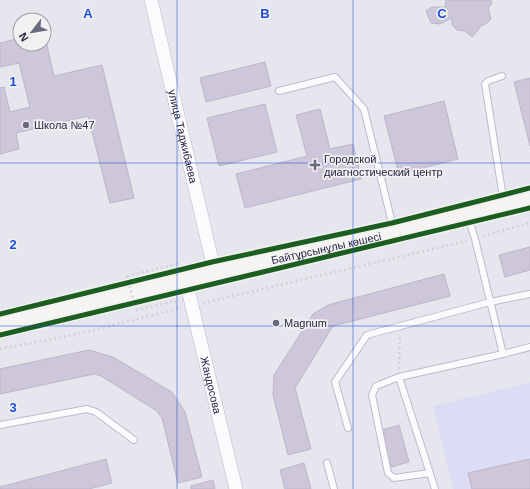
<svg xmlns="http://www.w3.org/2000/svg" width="530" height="489" font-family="Helvetica,sans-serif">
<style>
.built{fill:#dcddf4}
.building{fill:#cdc7d9;stroke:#bcb6c8}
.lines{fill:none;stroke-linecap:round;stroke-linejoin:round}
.lane-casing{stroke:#bbc;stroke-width:8}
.street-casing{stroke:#bbc;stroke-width:14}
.secondary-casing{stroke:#bbc;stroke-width:20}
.path{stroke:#d1d2d6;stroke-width:2.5;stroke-dasharray:2 3;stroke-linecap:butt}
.lane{stroke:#fbfbfd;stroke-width:6}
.street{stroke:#fbfbfd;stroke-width:13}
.secondary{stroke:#f5f4f3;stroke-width:18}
.path-bridge{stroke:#d1d2d6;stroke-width:2.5;stroke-dasharray:2 3;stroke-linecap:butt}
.cycleway-casing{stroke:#f1f1f1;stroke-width:8}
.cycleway{stroke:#1b5e20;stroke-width:5}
.grid{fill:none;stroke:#1d4ed8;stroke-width:1;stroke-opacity:0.55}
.poi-dot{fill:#69697f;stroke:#f1f1f1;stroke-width:1.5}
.labels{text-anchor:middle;stroke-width:3.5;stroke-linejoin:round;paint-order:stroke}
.poi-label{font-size:11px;fill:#252543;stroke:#f1f1f1;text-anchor:start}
.street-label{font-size:11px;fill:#252543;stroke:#f1f1f1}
.grid-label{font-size:13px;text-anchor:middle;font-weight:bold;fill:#1d4ed8;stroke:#f1f1f1;stroke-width:3.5;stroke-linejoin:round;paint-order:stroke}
</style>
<rect width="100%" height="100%" fill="#e6e6ef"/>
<!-- built -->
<path class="built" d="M530,382v107h-77l-20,-83z"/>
<!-- building -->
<g class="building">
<path d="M446,0h45l1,4 -4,4 3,11 -5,5 -4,1 -10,12 -7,-6 -8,-1 -5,-5v-7l-12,6 -9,-1 -5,-12 6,-4h13z"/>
<path d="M44,33l10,43 48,-11 32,133 -24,5 -22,-87 -72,17 3,16 -19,5v-66l4,-1 6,25 20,-5 -11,-44 -19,4v-24l20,-5v6h24z"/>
<path d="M265,62l6,24 -65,16 -6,-24z"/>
<path d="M530,78v68l-16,-64z"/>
<path d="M444,101l14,58 -59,15 -15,-58z"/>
<path d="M265,104l12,48 -58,14 -12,-48z"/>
<path d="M320,109l10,40 23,-5 8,35 -116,29 -9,-34 71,-18 -11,-41z"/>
<path d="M530,247v23l-25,7 -6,-22z"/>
<path d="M444,274l6,22 -117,30 -38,62 16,61 -23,6 -15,-60 1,-20 39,-61 15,-9z"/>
<path d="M89,350l24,7 59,35 13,20 17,65 -24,6 -16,-65 -5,-7 -56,-35 -7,-2 -94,20v-25z"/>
<path d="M399,425l10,37 -18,5 -9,-37z"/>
<path d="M106,459l6,24 -23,6h-89v-2z"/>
<path d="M530,459v30h-58l-4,-16z"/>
<path d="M304,463l7,26h-26l-5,-19z"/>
<path d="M213,480l2,9h-24v-3z"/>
</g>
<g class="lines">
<defs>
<g id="lane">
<path d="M502,76l-14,5 -3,3 19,120"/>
<path d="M279,91l56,-14 29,32 30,122"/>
<path d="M468,217l7,22 28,115"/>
<path d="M399,377l-23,9 -4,9 16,78 6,5 36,-5"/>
<path d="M0,425l87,-16 9,3 38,28"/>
<path d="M348,428l-13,-46 32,-47 123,-33 40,-8"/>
<path d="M327,463l7,26"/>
<path d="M435,489l-36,-112 104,-23 27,-7"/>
</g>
<g id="street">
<path id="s1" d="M151,0l64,273"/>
<path id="s2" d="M186,281l50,208"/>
</g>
<g id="secondary">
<path id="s3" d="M0,324l186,-43 16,-5 192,-43 136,-34"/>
</g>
</defs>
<!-- lane casing -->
<use href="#lane" class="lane-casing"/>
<!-- street casing -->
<use href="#street" class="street-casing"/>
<!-- secondary casing -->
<use href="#secondary" class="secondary-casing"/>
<!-- path -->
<g class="path">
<path d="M483,236l47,-13"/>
<path d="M127,276l50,-12 1,4"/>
<path d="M203,303l264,-62"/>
<path d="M136,310l39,-9 3,8"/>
<path d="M0,349l78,-15 103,-26"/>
<path d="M399,369l1,-35"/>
</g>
<!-- lane -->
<use href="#lane" class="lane"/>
<!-- street -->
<use href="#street" class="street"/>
<!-- secondary -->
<use href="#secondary" class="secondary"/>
<!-- path-bridge -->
<path class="path-bridge" d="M127,276l9,34"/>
<defs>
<g id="cycleway">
<path d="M0,314l212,-52 180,-39 138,-35"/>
<path d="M0,335l530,-127"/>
</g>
</defs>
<!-- cycleway casing -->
<use href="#cycleway" class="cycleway-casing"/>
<!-- cycleway -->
<use href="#cycleway" class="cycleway"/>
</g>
<!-- grid -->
<path class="grid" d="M177,0v489M353,0v489M0,163h530M0,326h530"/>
<!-- markers -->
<g class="poi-dot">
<circle cx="26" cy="125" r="4"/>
<path d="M313 159h4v4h4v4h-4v4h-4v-4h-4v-4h4z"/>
<circle cx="276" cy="323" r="4"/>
</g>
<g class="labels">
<!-- poi labels -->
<g class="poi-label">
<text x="34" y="129">Школа №47</text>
<text x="324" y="163">Городской<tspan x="324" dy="13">диагностический центр</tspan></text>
<text x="284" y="327">Magnum</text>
</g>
<!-- street labels -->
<g class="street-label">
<text dy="4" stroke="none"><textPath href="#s1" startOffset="140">улица Таджибаева</textPath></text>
<text dy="4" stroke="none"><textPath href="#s3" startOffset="335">Байтұрсынұлы көшесі</textPath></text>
<text dy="4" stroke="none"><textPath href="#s2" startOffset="107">Жандосова</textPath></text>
</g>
</g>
<g class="grid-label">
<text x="88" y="18">A</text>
<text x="265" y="18">B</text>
<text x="442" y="18">C</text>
<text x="13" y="86">1</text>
<text x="13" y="249">2</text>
<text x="13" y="412">3</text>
</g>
<!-- north arrow -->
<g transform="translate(32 32) rotate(239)"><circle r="19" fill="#f1f1f1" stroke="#9f9fab"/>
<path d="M0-3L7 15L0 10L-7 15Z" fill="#69697f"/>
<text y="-6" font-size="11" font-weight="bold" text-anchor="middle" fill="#252543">N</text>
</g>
</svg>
